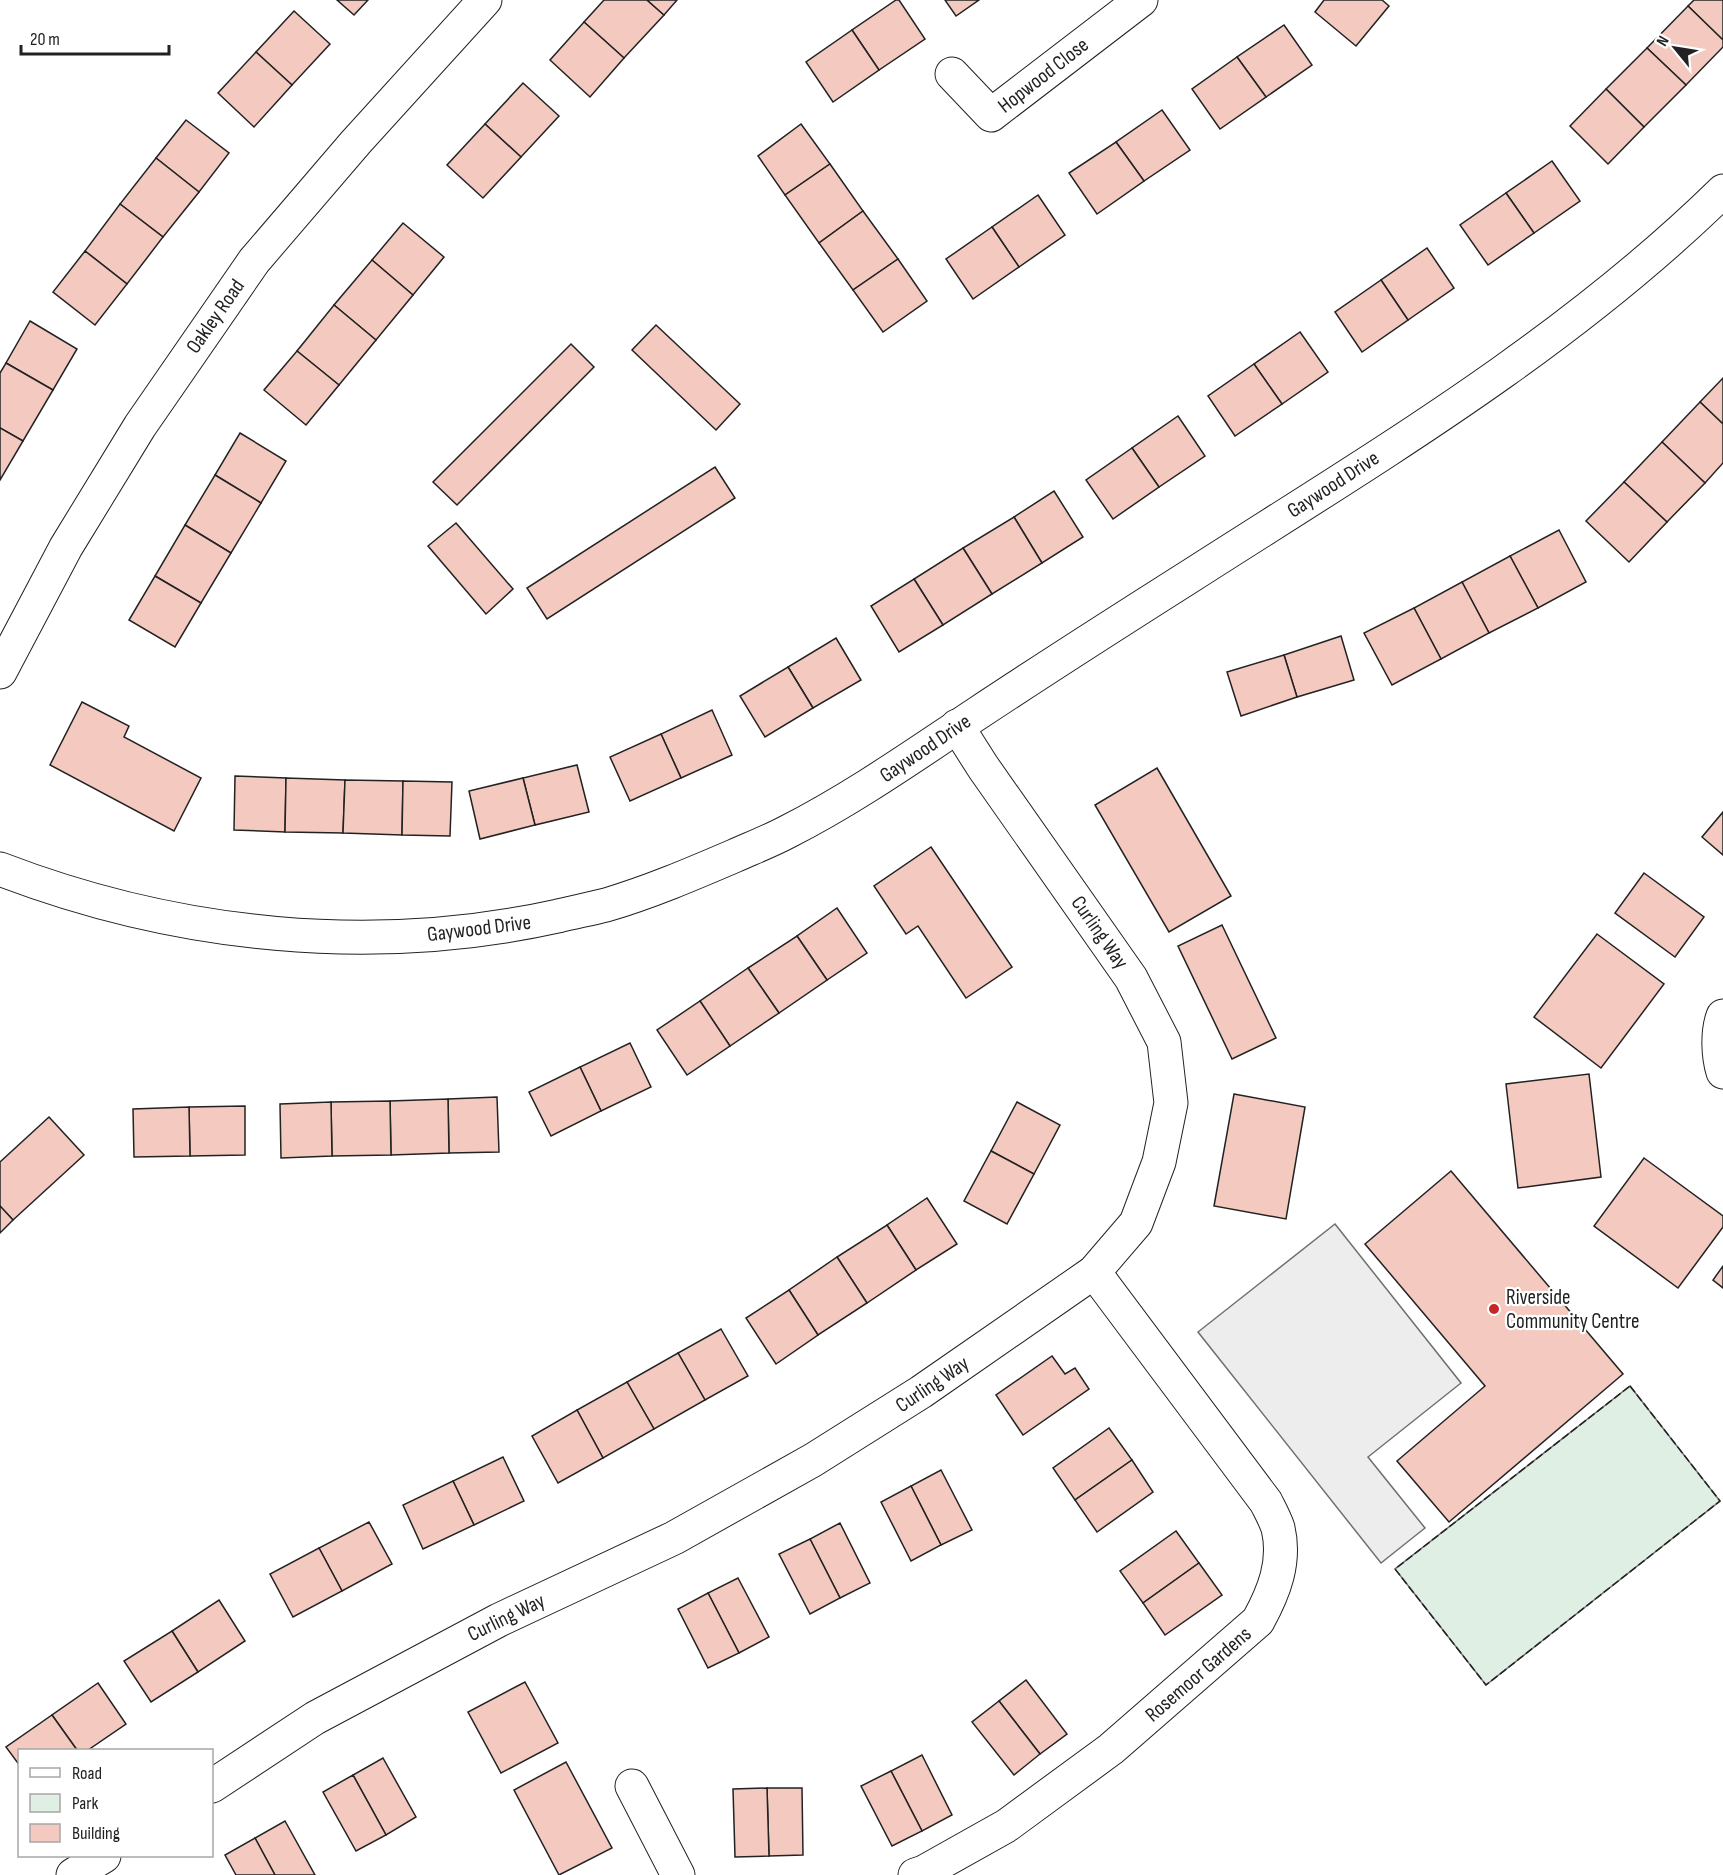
<svg xmlns="http://www.w3.org/2000/svg" width="1723" height="1875" font-family="'Sofia Sans Condensed',sans-serif">
<style>
.green{fill:#e0efe3;stroke:#6f6f6f;stroke-width:1.5}
.parking{fill:#ededed;stroke:#6f6f6f;stroke-width:1.5}
.building{fill:#f3c9c0;stroke:#222;stroke-width:1.5}
.lines{fill:none;stroke-linecap:round;stroke-linejoin:round}
.street-casing{stroke:#222;stroke-width:35}
.street{stroke:#fff;stroke-width:33}
.fence{stroke:#222;stroke-width:1.5;stroke-dasharray:8 3;stroke-linecap:butt}
.poi-dot{fill:#c62828;stroke:#fff;stroke-width:2}
.labels{text-anchor:middle;stroke-width:4.5;stroke-linejoin:round;paint-order:stroke}
.street-label{font-size:21px;fill:#222;stroke:#fff}
.poi-label{font-size:21px;fill:#222;stroke:#fff;text-anchor:start}
</style>
<rect width="100%" height="100%" fill="#fff"/>
<!-- green -->
<path class="green" d="M1630,1386l90,115 -234,184 -91,-116z"/>
<!-- parking -->
<path class="parking" d="M1335,1224l126,159 -93,74 57,71 -44,35 -183,-231z"/>
<!-- building -->
<g class="building">
<path d="M337,0h31l-14,15z"/>
<path d="M604,0h43l17,15 -40,43 -40,-36z"/>
<path d="M647,0h30l-13,15z"/>
<path d="M896,0h3l26,39 -46,31 -27,-40z"/>
<path d="M945,0h34l-23,16z"/>
<path d="M1324,0h58l7,6 -33,40 -41,-34z"/>
<path d="M1694,0h29v40l-35,-34z"/>
<path d="M1688,6l35,34v7l-37,38 -39,-37z"/>
<path d="M294,11l36,33 -38,41 -36,-33z"/>
<path d="M584,22l40,36 -34,39 -40,-37z"/>
<path d="M1284,25l28,40 -46,32 -29,-40z"/>
<path d="M852,30l27,40 -46,32 -27,-40z"/>
<path d="M1647,48l39,37 -42,42 -38,-38z"/>
<path d="M256,52l36,33 -38,42 -36,-34z"/>
<path d="M1237,57l29,40 -46,32 -28,-40z"/>
<path d="M523,83l36,33 -38,41 -36,-33z"/>
<path d="M1606,89l38,38 -36,37 -38,-38z"/>
<path d="M1162,110l28,40 -46,31 -28,-39z"/>
<path d="M186,120l43,33 -30,39 -43,-34z"/>
<path d="M485,124l36,33 -38,41 -36,-33z"/>
<path d="M801,124l29,40 -45,31 -27,-39z"/>
<path d="M1116,142l28,39 -47,33 -28,-41z"/>
<path d="M156,158l43,34 -36,45 -43,-33z"/>
<path d="M1552,161l28,40 -46,32 -28,-40z"/>
<path d="M830,164l33,47 -44,32 -34,-48z"/>
<path d="M1506,193l28,40 -46,32 -28,-40z"/>
<path d="M1038,195l27,40 -46,32 -27,-40z"/>
<path d="M120,204l43,33 -36,47 -42,-33z"/>
<path d="M863,211l35,48 -45,31 -34,-47z"/>
<path d="M403,223l41,34 -31,38 -41,-35z"/>
<path d="M992,227l27,40 -46,32 -27,-40z"/>
<path d="M1427,248l27,40 -46,32 -27,-40z"/>
<path d="M85,251l42,33 -32,41 -42,-33z"/>
<path d="M898,259l29,42 -44,31 -30,-42z"/>
<path d="M372,260l41,35 -37,45 -42,-35z"/>
<path d="M1381,280l27,40 -46,32 -27,-40z"/>
<path d="M334,305l42,35 -37,45 -42,-34z"/>
<path d="M30,321l47,28 -24,41 -47,-27z"/>
<path d="M656,325l84,79 -24,26 -84,-80z"/>
<path d="M1300,332l28,40 -46,32 -28,-40z"/>
<path d="M571,344l23,23 -137,138 -24,-23z"/>
<path d="M297,351l42,34 -33,40 -42,-35z"/>
<path d="M6,363l47,27 -30,51 -23,-13v-55z"/>
<path d="M1254,364l28,40 -47,32 -27,-40z"/>
<path d="M1723,378v46l-23,-22z"/>
<path d="M1700,402l23,22v39l-18,20 -43,-41z"/>
<path d="M1178,416l27,40 -46,31 -27,-39z"/>
<path d="M0,428l23,13 -23,39z"/>
<path d="M240,433l46,28 -25,42 -46,-28z"/>
<path d="M1662,442l43,41 -38,39 -43,-40z"/>
<path d="M1132,448l27,39 -46,32 -27,-39z"/>
<path d="M715,467l20,31 -188,121 -20,-31z"/>
<path d="M215,475l46,28 -30,50 -46,-28z"/>
<path d="M1624,482l43,40 -38,40 -43,-41z"/>
<path d="M1054,491l29,46 -41,26 -28,-46z"/>
<path d="M1014,517l28,46 -50,31 -29,-46z"/>
<path d="M456,523l57,66 -27,25 -58,-68z"/>
<path d="M185,525l46,28 -30,50 -46,-27z"/>
<path d="M1559,530l27,52 -48,26 -28,-52z"/>
<path d="M963,548l29,46 -49,31 -29,-46z"/>
<path d="M1510,556l28,52 -49,25 -27,-51z"/>
<path d="M155,576l46,27 -26,44 -46,-27z"/>
<path d="M914,579l29,46 -44,27 -28,-46z"/>
<path d="M1462,582l27,51 -48,26 -27,-51z"/>
<path d="M1414,608l27,51 -49,26 -28,-52z"/>
<path d="M1341,636l13,44 -57,17 -13,-42z"/>
<path d="M836,638l25,42 -48,28 -25,-41z"/>
<path d="M1284,655l13,42 -56,19 -14,-44z"/>
<path d="M788,667l25,41 -48,29 -25,-41z"/>
<path d="M82,702l47,24 -5,11 77,41 -27,53 -124,-66z"/>
<path d="M712,710l20,45 -51,23 -20,-44z"/>
<path d="M661,734l20,44 -51,23 -20,-44z"/>
<path d="M577,765l12,47 -54,13 -12,-47z"/>
<path d="M1157,768l74,128 -62,36 -74,-127z"/>
<path d="M235,776l51,2 -1,54 -51,-2z"/>
<path d="M286,778l59,2 -2,53 -58,-1z"/>
<path d="M523,778l12,47 -55,14 -11,-48z"/>
<path d="M345,780l58,1 -1,54 -59,-2z"/>
<path d="M403,781l49,1 -2,54 -48,-1z"/>
<path d="M1723,812v43l-21,-18z"/>
<path d="M931,847l81,120 -46,31 -48,-72 -12,8 -32,-48z"/>
<path d="M1644,873l60,44 -29,40 -60,-44z"/>
<path d="M837,908l30,45 -40,27 -30,-44z"/>
<path d="M1222,925l54,113 -44,21 -54,-113z"/>
<path d="M1597,934l67,50 -63,84 -67,-51z"/>
<path d="M797,936l30,44 -48,33 -31,-45z"/>
<path d="M748,968l31,45 -49,33 -30,-45z"/>
<path d="M700,1001l30,45 -43,29 -30,-45z"/>
<path d="M630,1043l21,44 -50,24 -21,-44z"/>
<path d="M580,1067l21,44 -50,25 -22,-44z"/>
<path d="M1589,1074l12,103 -83,11 -12,-104z"/>
<path d="M1234,1094l71,13 -19,112 -72,-13z"/>
<path d="M497,1097l2,55 -50,1 -1,-54z"/>
<path d="M448,1099l1,54 -58,2 -1,-54z"/>
<path d="M390,1101l1,54 -59,1 -1,-54z"/>
<path d="M331,1102l1,54 -51,2 -1,-54z"/>
<path d="M1017,1102l43,23 -26,49 -43,-23z"/>
<path d="M245,1106v49l-55,1 -1,-49z"/>
<path d="M189,1107l1,49 -56,1 -1,-48z"/>
<path d="M49,1117l35,38 -71,65 -13,-14v-44z"/>
<path d="M991,1151l43,23 -27,50 -43,-23z"/>
<path d="M1644,1158l79,58v11l-45,61 -84,-62z"/>
<path d="M1451,1171l172,203 -174,148 -52,-61 88,-75 -120,-142z"/>
<path d="M927,1198l30,46 -41,26 -29,-45z"/>
<path d="M0,1206l13,14 -13,13z"/>
<path d="M887,1225l29,45 -49,33 -30,-46z"/>
<path d="M837,1257l30,46 -49,32 -29,-45z"/>
<path d="M1723,1266v22l-10,-8z"/>
<path d="M789,1290l29,45 -42,29 -30,-46z"/>
<path d="M721,1329l27,47 -43,24 -27,-47z"/>
<path d="M678,1353l27,47 -51,29 -27,-47z"/>
<path d="M1052,1356l13,18 10,-6 14,21 -66,46 -27,-40z"/>
<path d="M627,1382l27,47 -51,29 -26,-48z"/>
<path d="M577,1410l26,48 -45,25 -26,-47z"/>
<path d="M1109,1428l23,32 -57,40 -22,-32z"/>
<path d="M503,1457l21,44 -50,24 -21,-44z"/>
<path d="M1132,1460l21,32 -56,40 -22,-32z"/>
<path d="M941,1470l31,60 -31,15 -30,-59z"/>
<path d="M453,1481l21,44 -51,24 -20,-44z"/>
<path d="M911,1486l30,59 -30,16 -30,-59z"/>
<path d="M369,1522l23,42 -50,27 -23,-43z"/>
<path d="M840,1523l30,60 -30,15 -30,-59z"/>
<path d="M1176,1531l23,32 -56,40 -23,-32z"/>
<path d="M810,1539l30,59 -30,16 -31,-60z"/>
<path d="M319,1548l23,43 -49,26 -23,-43z"/>
<path d="M1199,1563l23,32 -57,40 -22,-32z"/>
<path d="M738,1578l31,59 -30,16 -31,-60z"/>
<path d="M708,1593l31,60 -31,15 -30,-59z"/>
<path d="M219,1600l26,41 -47,31 -26,-41z"/>
<path d="M172,1631l26,41 -47,30 -27,-41z"/>
<path d="M1026,1680l41,54 -27,20 -41,-53z"/>
<path d="M525,1682l33,61 -57,30 -33,-61z"/>
<path d="M98,1683l28,41 -38,26h-11l-25,-35z"/>
<path d="M999,1701l41,53 -26,21 -42,-53z"/>
<path d="M52,1715l25,35h-57v16l-14,-19z"/>
<path d="M922,1755l30,60 -30,16 -31,-60z"/>
<path d="M383,1758l33,59 -30,18 -33,-60z"/>
<path d="M566,1762l46,86 -53,27 -45,-85z"/>
<path d="M891,1771l31,60 -30,15 -31,-60z"/>
<path d="M353,1775l33,60 -30,16 -33,-59z"/>
<path d="M767,1788h35l1,67 -34,1z"/>
<path d="M767,1788l2,68 -34,1 -2,-68z"/>
<path d="M285,1821l30,54h-40l-20,-37z"/>
<path d="M255,1838l20,37h-39l-11,-20z"/>
</g>
<g class="lines">
<defs>
<g id="street">
<path d="M952,74l39,41 150,-115"/>
<path d="M0,672l66,-125 74,-121 114,-165 102,-119 129,-142"/>
<path d="M0,869c177,68 373,88 558,47 16,-4 32,-7 48,-11 44,-13 86,-31 128,-49 18,-8 36,-15 53,-24 67,-34 129,-78 191,-119 71,-47 143,-93 214,-138 184,-118 374,-230 531,-384"/>
<path d="M1723,1016c-6,16 -5,40 0,56"/>
<path d="M212,1786l103,-68 184,-98 175,-82 139,-78 108,-68 173,-120 42,-49 23,-61 12,-59 -7,-61 -33,-64 -148,-211 -26,-41"/>
<path d="M632,1786l46,89"/>
<path d="M73,1875l31,-19"/>
<path d="M915,1875l9,-3 82,-46 105,-77 147,-128c16,-29 28,-59 20,-93 -3,-9 -8,-18 -12,-26l-172,-230"/>
</g>
</defs>
<!-- street casing -->
<use href="#street" class="street-casing"/>
<!-- street -->
<use href="#street" class="street"/>
<!-- fence -->
<path class="fence" d="M1630,1386l90,115 -234,184 -91,-116z"/>
</g>
<!-- markers -->
<circle class="poi-dot" cx="1494" cy="1309" r="6"/>
<g class="labels">
<!-- street labels -->
<g class="street-label">
<text transform="translate(1043 75) rotate(-38)" y="7">Hopwood Close</text>
<text transform="translate(215 316) rotate(-55)" y="7">Oakley Road</text>
<text transform="translate(1333 484) rotate(-33)" y="7">Gaywood Drive</text>
<text transform="translate(925 748) rotate(-34)" y="7">Gaywood Drive</text>
<text transform="translate(479 928) rotate(-7)" y="7">Gaywood Drive</text>
<text transform="translate(1100 932) rotate(55)" y="7">Curling Way</text>
<text transform="translate(932 1384) rotate(-34)" y="7">Curling Way</text>
<text transform="translate(506 1617) rotate(-26)" y="7">Curling Way</text>
<text transform="translate(1198 1674) rotate(-41)" y="7">Rosemoor Gardens</text>
</g>
<!-- poi labels -->
<g class="poi-label">
<text x="1506" y="1304">Riverside<tspan x="1506" dy="24">Community Centre</tspan></text>
</g>
</g>
<!-- legend -->
<rect x="18" y="1749" width="195" height="108" fill="#ffffff" stroke="#a7a7a7" stroke-width="1.5"/>
<rect x="30" y="1768" width="30" height="9" fill="#ffffff" stroke="#a7a7a7" stroke-width="1.5"/>
<text x="72" y="1779" font-size="18" fill="#222222">Road</text>
<rect x="30" y="1794" width="30" height="18" fill="#e0efe3" stroke="#a7a7a7" stroke-width="1.5"/>
<text x="72" y="1809" font-size="18" fill="#222222">Park</text>
<rect x="30" y="1824" width="30" height="18" fill="#f3c9c0" stroke="#a7a7a7" stroke-width="1.5"/>
<text x="72" y="1839" font-size="18" fill="#222222">Building</text>
<!-- north arrow -->
<g transform="translate(1675 48) rotate(300)" stroke="#ffffff" stroke-width="4.5" paint-order="stroke">
<path d="M0-4.5L10 22L0 15L-10 22Z" fill="#222222"/>
<text y="-9" font-size="16" font-weight="bold" text-anchor="middle" fill="#222222">N</text>
</g>
<!-- scale -->
<path d="M21 45v9h148v-9" fill="none" stroke="#222222" stroke-width="3"/>
<text x="30" y="45" font-size="18" fill="#222222" stroke="#ffffff" stroke-width="4.5" paint-order="stroke">20 m</text>
</svg>
